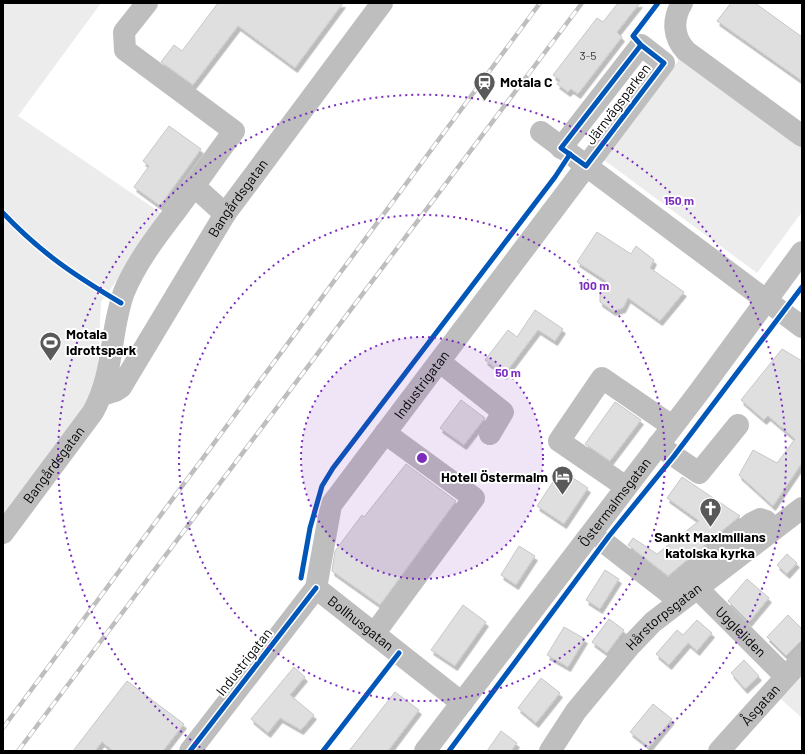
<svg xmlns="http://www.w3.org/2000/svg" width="805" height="754" font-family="Barlow,sans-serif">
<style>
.green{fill:#ececec}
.building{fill:#dfdfdf;stroke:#c7c7c7;filter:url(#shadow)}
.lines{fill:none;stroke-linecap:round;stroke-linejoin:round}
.minor{stroke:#bebebe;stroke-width:22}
.rail-casing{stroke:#bebebe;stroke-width:4.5}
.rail{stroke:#fff;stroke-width:3;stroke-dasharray:9;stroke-linecap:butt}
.cycleway-casing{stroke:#fff;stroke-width:8}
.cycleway{stroke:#0057b8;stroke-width:5}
.ring{fill:none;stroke:#7b2cbf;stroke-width:2;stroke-dasharray:2 4}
.labels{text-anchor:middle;stroke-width:4;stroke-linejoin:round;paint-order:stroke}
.number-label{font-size:12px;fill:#383838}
.poi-label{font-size:14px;font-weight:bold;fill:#000;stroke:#fff;text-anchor:start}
.street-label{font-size:14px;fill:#000;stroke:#fff}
.centre{fill:#7b2cbf;stroke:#fff;stroke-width:2}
.ring-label{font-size:12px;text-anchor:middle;font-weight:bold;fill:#7b2cbf;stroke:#fff;stroke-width:4;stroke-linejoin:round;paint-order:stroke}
</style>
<defs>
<filter id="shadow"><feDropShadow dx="2.5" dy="4.5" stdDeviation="0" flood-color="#0004"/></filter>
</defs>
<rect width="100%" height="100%" fill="#fff"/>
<!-- green -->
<g class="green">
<path d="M3,3h98l-83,113 146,99 -63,87 -6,120 -92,112z"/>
<path d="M681,57l121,90v65l-45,61 -153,-113z"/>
<path d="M802,658v60l-31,-28z"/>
</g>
<!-- building -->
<g class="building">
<path d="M218,3h125l-48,65 -57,-42 -45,59 -32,-23 13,-17 8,6z"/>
<path d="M618,3h22l-23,29 5,5 -44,57 -7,-5 -3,3 -11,-8 3,-4 -7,-5 44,-57 6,4z"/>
<path d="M731,3h24l47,34v44l-85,-60z"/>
<path d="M169,126l32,23 -41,57 -26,-19 15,-21 -6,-5z"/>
<path d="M597,232l34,22 5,-8 18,14 -4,8 34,24 -24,29 -32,-23 -5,10 -10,3 -13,-9v-9l6,-12 -29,-19z"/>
<path d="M535,310l28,19 -8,12 -17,-11 -34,45 -19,-15 23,-30 9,7z"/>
<path d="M782,349l20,12v102l-29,43 -34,-31 14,-25 24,13 18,-24 -27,-23 -4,4 -23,-20z"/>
<path d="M461,400l24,18 -21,27 -24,-17z"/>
<path d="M615,402l26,18 -31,41 -25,-17z"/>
<path d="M406,464l50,37 -76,104 -48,-34 3,-20 27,-36 2,2z"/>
<path d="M561,470l27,18 -24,36 -27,-18z"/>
<path d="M682,477l58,39 -72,60 -40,-31 5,-7 24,16 42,-33 -32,-23z"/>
<path d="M519,546l16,10 -19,29 -15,-10z"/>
<path d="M787,554l10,9 -10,11 -10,-9z"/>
<path d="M605,570l14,9 -19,30 -14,-9z"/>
<path d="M747,579l22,19 -20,24 -21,-21z"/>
<path d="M463,605l23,17 -31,44 -24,-16z"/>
<path d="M788,615l14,14v11l-16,16 -19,-19z"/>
<path d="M609,619l15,11 -17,23 -15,-11z"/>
<path d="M697,620l15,13 -15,18 -9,-8 -19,22 -13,-11 21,-24 6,5z"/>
<path d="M564,627l21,12 -17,28 -21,-12z"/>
<path d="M744,660l15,16 -14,13 -14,-16z"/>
<path d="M294,667l11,10 -15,18 24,20 -13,15 -21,-12 -12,15 -17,-14z"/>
<path d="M541,678l19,15 -24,30 -18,-15z"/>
<path d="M127,681l57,43 -21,27h-50l-11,-9 -7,9h-22z"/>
<path d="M395,692l24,18 -31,41h-39z"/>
<path d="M653,704l19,15 -23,28 -19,-15z"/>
<path d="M501,731l16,12 -6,8h-24z"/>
</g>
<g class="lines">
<!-- minor -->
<g class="minor">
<path d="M682,3c-10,17 -9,34 4,48l116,85"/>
<path d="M541,132l261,195"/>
<path d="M194,186l31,28"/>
<path d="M440,362l63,50 -13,22"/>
<path id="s1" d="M102,395l13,-4 6,-4 104,-173 157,-211"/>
<path d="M658,445l41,28 39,-48"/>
<path d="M626,487l-67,-46 43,-63 70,48"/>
<path id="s2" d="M3,533l90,-121c22,-40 16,-79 31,-120 12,-29 32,-55 51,-80 20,-27 39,-54 59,-81l-109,-81 -1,-18 23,-29"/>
<path d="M605,543l63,49 84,-69 8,-4 6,2 8,8"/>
<path id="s3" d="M316,588l146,115"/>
<path id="s4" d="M697,588l88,88"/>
<path d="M374,634l100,-136 -89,-65"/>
<path id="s5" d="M190,751l126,-163 15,-83 333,-442 -23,-18 -80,103"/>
<path id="s6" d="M425,751l274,-359 103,-140"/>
<path id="s7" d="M550,751l26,-40 53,-64 24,-25 149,-114"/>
<path id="s8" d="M719,751l83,-92"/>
</g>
<defs>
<g id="rail">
<path d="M3,728l537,-725"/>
<path d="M18,751l564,-748"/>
</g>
</defs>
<!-- rail casing -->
<use href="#rail" class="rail-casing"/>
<!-- rail -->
<use href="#rail" class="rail"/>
<defs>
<g id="cycleway">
<path d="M641,45l-80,103 25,18 78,-103 -23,-18 -8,-9 25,-33"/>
<path d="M3,213c38,40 71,62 118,90"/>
<path d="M301,578l9,-50 12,-42 11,-18 222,-291 15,-23"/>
<path d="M190,751l126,-163"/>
<path d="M323,751l76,-98"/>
<path d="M449,751l160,-215 65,-80 128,-169"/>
</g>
</defs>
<!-- cycleway casing -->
<use href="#cycleway" class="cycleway-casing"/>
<!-- cycleway -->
<use href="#cycleway" class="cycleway"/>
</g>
<!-- distance rings -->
<circle cx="422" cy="458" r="121" fill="#7b2cbf" fill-opacity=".12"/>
<g class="ring">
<circle cx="422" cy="458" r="121"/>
<circle cx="422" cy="458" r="243"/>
<path d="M205 751A364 364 0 1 1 639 751"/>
</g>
<!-- icons -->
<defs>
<symbol id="station-pin" viewBox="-11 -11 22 30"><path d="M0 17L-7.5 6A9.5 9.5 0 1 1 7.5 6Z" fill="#595959" stroke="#fff"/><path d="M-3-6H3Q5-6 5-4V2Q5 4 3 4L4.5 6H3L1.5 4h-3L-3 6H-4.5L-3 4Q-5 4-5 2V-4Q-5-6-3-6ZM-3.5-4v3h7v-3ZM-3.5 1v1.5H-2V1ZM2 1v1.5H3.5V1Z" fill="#fff"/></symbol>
<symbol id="stadium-pin" viewBox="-11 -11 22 30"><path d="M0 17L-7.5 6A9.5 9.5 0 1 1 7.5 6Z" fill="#595959" stroke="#fff"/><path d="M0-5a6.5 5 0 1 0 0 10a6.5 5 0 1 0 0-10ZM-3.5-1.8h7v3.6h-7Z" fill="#fff"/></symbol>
<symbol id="hotel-pin" viewBox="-11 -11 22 30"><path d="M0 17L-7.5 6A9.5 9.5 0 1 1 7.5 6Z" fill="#595959" stroke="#fff"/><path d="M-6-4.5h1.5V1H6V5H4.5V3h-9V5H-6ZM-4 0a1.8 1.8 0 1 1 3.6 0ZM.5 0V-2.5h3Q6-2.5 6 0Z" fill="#fff"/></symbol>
<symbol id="church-pin" viewBox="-11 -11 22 30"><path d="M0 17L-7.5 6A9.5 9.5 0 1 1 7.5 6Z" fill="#595959" stroke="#fff"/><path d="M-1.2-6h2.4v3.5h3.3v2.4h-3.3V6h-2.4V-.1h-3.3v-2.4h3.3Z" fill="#fff"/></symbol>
</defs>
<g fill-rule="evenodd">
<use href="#station-pin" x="472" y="70" width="25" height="34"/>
<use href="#stadium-pin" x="38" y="330" width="25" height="34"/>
<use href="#hotel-pin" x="550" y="464" width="25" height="34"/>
<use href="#church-pin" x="698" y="496" width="25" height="34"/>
</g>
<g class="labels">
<!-- number labels -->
<g class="number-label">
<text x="588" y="60">3-5</text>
</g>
<!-- poi labels -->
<g class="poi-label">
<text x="500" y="87">Motala C</text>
<text x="66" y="339">Motala<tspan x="66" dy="16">idrottspark</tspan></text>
<text x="548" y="482" text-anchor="end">Hotell Östermalm</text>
<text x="710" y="542" text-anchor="middle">Sankt Maximilians<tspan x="710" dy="16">katolska kyrka</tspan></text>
</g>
<!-- street labels -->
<g class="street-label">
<text transform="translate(618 104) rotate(-53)" y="5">Järnvägsparken</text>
<text dy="5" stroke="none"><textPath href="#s1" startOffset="243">Bangårdsgatan</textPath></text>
<text dy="5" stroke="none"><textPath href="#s5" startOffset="441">Industrigatan</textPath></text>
<text dy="5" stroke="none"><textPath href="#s2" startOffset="85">Bangårdsgatan</textPath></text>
<text dy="5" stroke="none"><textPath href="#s6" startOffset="313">Östermalmsgatan</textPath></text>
<text dy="5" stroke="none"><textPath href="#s7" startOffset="177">Hårstorpsgatan</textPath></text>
<text dy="5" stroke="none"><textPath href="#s3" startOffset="57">Bollhusgatan</textPath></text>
<text dy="5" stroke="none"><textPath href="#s4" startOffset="62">Uggleliden</textPath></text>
<text transform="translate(244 662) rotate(-52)" y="5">Industrigatan</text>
<text dy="5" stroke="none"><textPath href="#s8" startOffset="62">Åsgatan</textPath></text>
</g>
</g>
<circle cx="422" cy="458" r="6" class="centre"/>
<g class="ring-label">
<text x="679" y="205">150 m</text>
<text x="594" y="290">100 m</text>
<text x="508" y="377">50 m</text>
</g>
<!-- border -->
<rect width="805" height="754" fill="none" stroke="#000000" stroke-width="8"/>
</svg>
